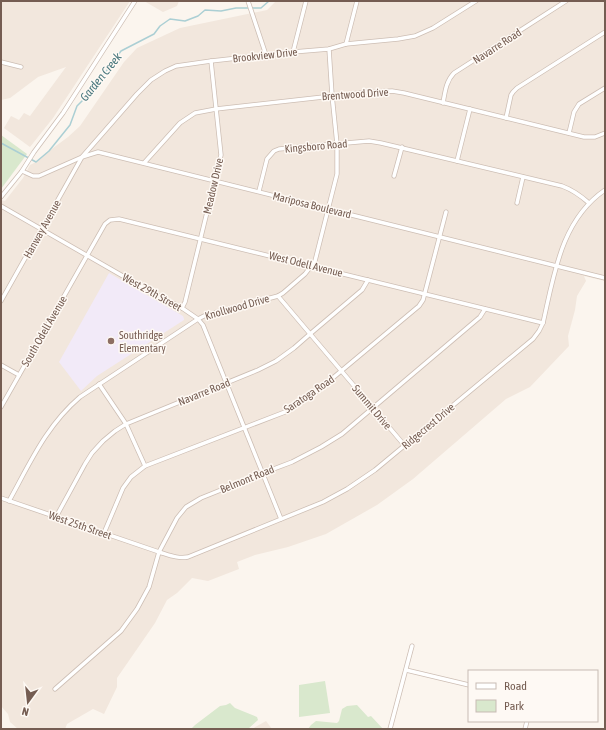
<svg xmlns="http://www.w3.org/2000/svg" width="606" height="730" font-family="'Asap Condensed',sans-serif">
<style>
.residential{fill:#f2e7dd}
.education{fill:#f2eaf8}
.green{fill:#d9e8cd}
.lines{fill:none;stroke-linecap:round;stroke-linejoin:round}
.stream{stroke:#abcfd4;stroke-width:1.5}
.street-casing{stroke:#cdbeb4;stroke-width:5}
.street{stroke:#fff;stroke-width:3.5}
.education-dot{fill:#8d6e63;stroke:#fef9f4;stroke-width:1.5}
.labels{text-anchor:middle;stroke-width:3;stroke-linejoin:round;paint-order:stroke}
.street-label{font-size:11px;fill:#755d52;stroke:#fef9f4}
.education-label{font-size:11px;fill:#785e54;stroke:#fef9f4;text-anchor:start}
.water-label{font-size:12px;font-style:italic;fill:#4a787e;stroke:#fef9f4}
</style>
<rect width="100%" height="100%" fill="#fbf5ee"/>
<!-- residential -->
<g class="residential">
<path d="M1,1h129l-77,117 -23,29 -26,-19 7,-12 8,4 5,-7 6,3 36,-49 -28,10 -28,21 -9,2z"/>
<path d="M144,1h35l-2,5 -14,6z"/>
<path d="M276,1h329v280l-21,-5 2,5 -9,15 -2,14 -7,26 1,10 -39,41 -24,12 -93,80 -36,26 -51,29 -38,13 -33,8 -18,7 2,7 -31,12 -16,-3 -15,15 -10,7 -12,23 -38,55v9l-13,27 -11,-5 -26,15 -2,5h-47l-8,-7 -2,-8 -7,-8v-506l4,1 18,-23 7,-13 6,-3 13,-11 19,-14 12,-11 44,-64 13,-14 43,-20 87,-18z"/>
<path d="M266,721l6,8h-20z"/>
</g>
<!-- education -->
<path class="education" d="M109,273l74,43 1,3v1l-87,56 -16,15 -22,-29z"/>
<!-- green -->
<g class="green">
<path d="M1,135l26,19 -26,35z"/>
<path d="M325,681l5,32 -31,4v-32z"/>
<path d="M230,703l5,5 22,9 1,3 -10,9h-57l4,-4 25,-19 6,-1z"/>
<path d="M357,705l11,12 3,-1 12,13h-75l3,-4 5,-4 21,2 2,-2 3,-12 5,-3z"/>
</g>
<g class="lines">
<!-- stream -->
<path class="stream" d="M1,143l35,19 13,-11 21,-26 7,-19 14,-14 30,-41 33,-17 6,-8 10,-7 15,2 13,-5 7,-6 16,1 15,-3h25l8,-7"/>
<defs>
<g id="street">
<path d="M248,1l18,54"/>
<path d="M346,44l11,-43"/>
<path d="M293,52l13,-51"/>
<path d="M1,62l20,5"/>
<path d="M443,103c2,-11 3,-22 11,-30l112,-72"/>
<path d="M506,118l5,-23 2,-3 4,-4 88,-56"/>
<path d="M569,133l5,-21 5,-8 26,-16"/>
<path d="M457,161l13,-52"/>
<path d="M144,163l36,-40 15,-10 21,-4 152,-17 24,-1 12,2 180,44h11l10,-4"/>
<path d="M22,171l11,5h6l43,-19 16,-5c169,41 338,85 507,126"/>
<path d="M394,176l8,-29"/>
<path d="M259,191l8,-32 7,-8 5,-2 90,-8 12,2 181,43c11,4 19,10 27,17"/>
<path d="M1,197l21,-26 12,-19 29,-39 72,-112"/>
<path d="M517,203l6,-26"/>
<path d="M1,206l134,77 47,25 16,11 5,6 78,194"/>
<path d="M278,296l127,150"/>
<path d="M1,301l81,-144 55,-63 14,-14 14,-9 11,-5 35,-5 82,-9 36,-3 17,-5 52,-5 17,-3 18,-8 43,-27"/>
<path d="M182,308l3,-6 36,-147 -10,-94"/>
<path d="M1,365l18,10"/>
<path d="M99,384l27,40 19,42"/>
<path d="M1,407l104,-183 5,-4 9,-1 424,104"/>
<path d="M1,498l158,54c10,3 19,7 29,5l135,-55 24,-13 28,-19 158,-131 6,-8 4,-8c11,-48 18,-103 62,-133"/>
<path d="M9,501c21,-38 37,-75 71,-104l118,-78 8,-4 72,-19 5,-3 22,-19 10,-13 22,-87v-30l-5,-49 -3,-46"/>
<path d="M56,517l29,-53 7,-11 11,-12 12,-10 11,-7 132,-54 18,-9 18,-13 16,-14 52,-44 6,-10"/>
<path d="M104,533l19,-45 8,-11 14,-11 140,-54 31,-20 103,-86 4,-6 23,-88"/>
<path d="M406,670l63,15"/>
<path d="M55,689l66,-58 16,-22 12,-22 10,-35 18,-34 9,-11 15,-9 62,-25 29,-11 29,-15 21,-13 138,-117 5,-8"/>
<path d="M390,729l22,-83"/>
<path d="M525,729l2,-8"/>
</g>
</defs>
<!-- street casing -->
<use href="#street" class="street-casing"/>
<!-- street -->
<use href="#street" class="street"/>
</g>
<!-- markers -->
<circle class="education-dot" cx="111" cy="341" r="4"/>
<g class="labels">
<!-- street labels -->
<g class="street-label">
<text transform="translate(497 46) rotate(-33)" y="4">Navarre Road</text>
<text transform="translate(265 55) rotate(-6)" y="4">Brookview Drive</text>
<text transform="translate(355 94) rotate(-4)" y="4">Brentwood Drive</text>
<text transform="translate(316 146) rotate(-5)" y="4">Kingsboro Road</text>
<text transform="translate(213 186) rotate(-77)" y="4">Meadow Drive</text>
<text transform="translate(312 205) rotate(14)" y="4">Mariposa Boulevard</text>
<text transform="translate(42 229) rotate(-61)" y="4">Hanway Avenue</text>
<text transform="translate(306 264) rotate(14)" y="4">West Odell Avenue</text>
<text transform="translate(152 292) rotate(29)" y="4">West 29th Street</text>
<text transform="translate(237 307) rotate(-16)" y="4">Knollwood Drive</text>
<text transform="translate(44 331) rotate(-60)" y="4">South Odell Avenue</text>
<text transform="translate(204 392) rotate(-22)" y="4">Navarre Road</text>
<text transform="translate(309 394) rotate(-34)" y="4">Saratoga Road</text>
<text transform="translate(372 407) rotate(50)" y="4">Summit Drive</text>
<text transform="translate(428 426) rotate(-40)" y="4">Ridgecrest Drive</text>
<text transform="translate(247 479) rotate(-22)" y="4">Belmont Road</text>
<text transform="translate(80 525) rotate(19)" y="4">West 25th Street</text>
</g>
<!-- education labels -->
<g class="education-label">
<text x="119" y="339">Southridge<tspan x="119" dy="13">Elementary</tspan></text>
</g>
<!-- water labels -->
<g class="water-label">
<text transform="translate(101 77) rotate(-51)" y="4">Garden Creek</text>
</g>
</g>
<!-- border -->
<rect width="606" height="730" fill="none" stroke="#755d52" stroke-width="4"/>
<!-- legend -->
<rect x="468" y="670" width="130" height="52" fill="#fef9f4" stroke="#c7bbb3"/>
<rect x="476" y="683" width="20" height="6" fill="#ffffff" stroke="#c7bbb3"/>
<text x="504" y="690" font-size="12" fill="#755d52">Road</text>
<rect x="476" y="700" width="20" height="12" fill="#d9e8cd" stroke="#c7bbb3"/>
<text x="504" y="710" font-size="12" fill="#755d52">Park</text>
<!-- north arrow -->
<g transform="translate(28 702) rotate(195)" stroke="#fef9f4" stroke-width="3" paint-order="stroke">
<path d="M0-3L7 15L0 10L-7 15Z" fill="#755d52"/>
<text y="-6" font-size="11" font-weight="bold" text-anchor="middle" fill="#755d52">N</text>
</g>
</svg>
